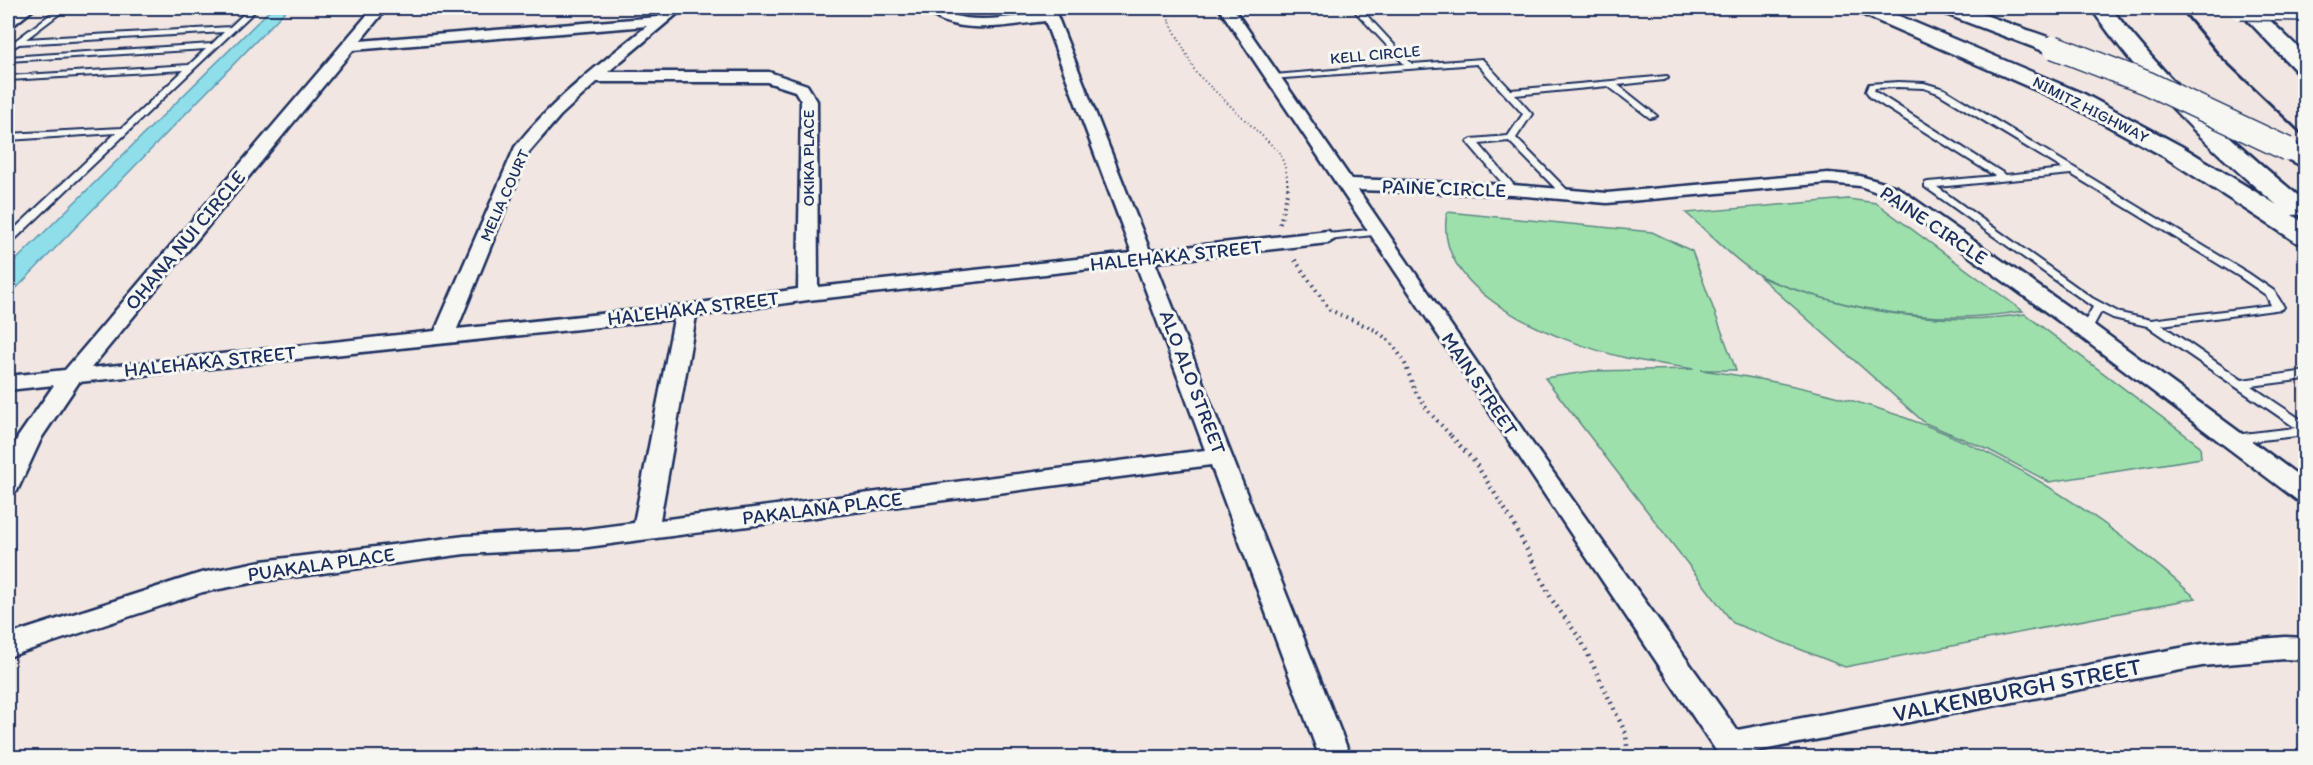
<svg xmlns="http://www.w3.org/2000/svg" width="2313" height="765" font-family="Itim,sans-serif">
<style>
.green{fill:#9ee0ab;stroke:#5c8884;stroke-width:1.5}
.water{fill:#8fdfeb;stroke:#6199b3;stroke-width:1.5}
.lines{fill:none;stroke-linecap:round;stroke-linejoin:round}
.lane-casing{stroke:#1b2f5e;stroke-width:4}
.street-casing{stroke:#1b2f5e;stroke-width:5}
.secondary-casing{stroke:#1b2f5e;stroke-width:5}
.primary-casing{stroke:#1b2f5e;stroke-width:5}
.highway-casing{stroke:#1b2f5e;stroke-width:5}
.path-far2{stroke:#1b2f5e;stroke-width:2;stroke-dasharray:1 3;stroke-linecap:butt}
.path-far1{stroke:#1b2f5e;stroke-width:4;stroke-dasharray:1.5 4.5;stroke-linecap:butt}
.path{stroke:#1b2f5e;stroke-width:4.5;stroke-dasharray:1.5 5;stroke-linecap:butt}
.lane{fill:#f6f6f2;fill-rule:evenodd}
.street{fill:#f6f6f2;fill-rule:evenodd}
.secondary{fill:#f6f6f2;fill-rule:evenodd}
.primary{fill:#f6f6f2;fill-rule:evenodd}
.highway{fill:#f6f6f2;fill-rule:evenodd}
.rail{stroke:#1b2f5e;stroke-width:3}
.primary-bridge-casing{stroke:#1b2f5e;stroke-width:26;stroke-linecap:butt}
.highway-bridge-casing{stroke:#1b2f5e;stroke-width:26;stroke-linecap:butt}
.primary-bridge{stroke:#f6f6f2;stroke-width:23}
.highway-bridge{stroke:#f6f6f2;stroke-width:23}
.labels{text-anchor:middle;stroke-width:6;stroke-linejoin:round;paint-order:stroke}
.far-street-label{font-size:16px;fill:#1b2f5e;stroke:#f6f6f2}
.street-label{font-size:20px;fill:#1b2f5e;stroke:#f6f6f2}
.near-street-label{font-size:24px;fill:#1b2f5e;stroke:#f6f6f2}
</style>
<rect width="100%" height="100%" fill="#f1e6e1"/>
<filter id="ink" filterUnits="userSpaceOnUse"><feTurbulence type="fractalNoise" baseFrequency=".0167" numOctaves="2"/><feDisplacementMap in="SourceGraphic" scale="12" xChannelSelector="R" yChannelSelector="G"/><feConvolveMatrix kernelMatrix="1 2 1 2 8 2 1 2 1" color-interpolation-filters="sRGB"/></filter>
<g filter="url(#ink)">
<!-- green -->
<g class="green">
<path d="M1848,199l28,4 147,108c-73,13 -147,4 -217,-18 -15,-5 -33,-10 -47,-18 -23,-13 -52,-44 -73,-62z"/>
<path d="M1447,212l205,20 40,19 44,119h-35c200,26 345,93 495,228l-351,69 -112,-44 -188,-245 47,-7 102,-2c-23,-4 -46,-6 -68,-11 -63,-15 -195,-62 -179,-146z"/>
<path d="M1760,277c85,33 174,51 265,37l175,132 1,12 -152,24 -62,-33 -62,-26z"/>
</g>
<!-- water -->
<path class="water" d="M272,8h16l-280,289v-29z"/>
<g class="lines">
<defs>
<g id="lane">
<path d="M59,8h8l-41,31 204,-12 20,-19h8l-246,234 -4,1v-8l108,-102 -108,7v-6l114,-6 62,-58 -176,10v-4l181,-11 17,-16 -198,12v-4l204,-13 12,-12 -205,12 -11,7v-5z"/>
<path d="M1352,8h8l52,56 70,-5 29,31 156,-14 1,2 -4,2 -46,5 39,31 -7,2 -42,-32 -93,9 17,19 -16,24 56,57 -2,2h-6l-55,-56 -30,3 39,46 -5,3 -3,-1 -43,-50 5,-3 36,-3 15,-22 -46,-50 -206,15v-4h3l130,-11z"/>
<path d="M1898,82l26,1 20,6 304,184 26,18 10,16 -2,2 -120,16 80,55 64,-9v8l-55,7 55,37v12l-72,8 -4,-1 -2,-3 2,-3 4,-1 62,-7 -149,-102 -34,-8 -12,-6 -11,20h-8l-2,-2 13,-23 -168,-120v-4l3,-1 67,-6 -124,-78 -5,-7 3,-7zM1898,87l26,1 14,5 125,76 -57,6 -132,-84 1,-3zM2071,174l169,103 26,18 5,10 -120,15 -31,-7 -28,-15 -155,-111z"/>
<path d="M1378,229l5,3 -1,2 -54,6 -5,-3 5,-3z"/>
</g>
<g id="street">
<path d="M373,8h14l-27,33 298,-24 11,-9h15l-76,64h161l38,13 10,16 1,186 314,-34 -87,-232c-33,4 -96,17 -120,-13 15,-2 25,8 40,10 26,3 52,-2 77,-5l-2,-5h14l96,243 178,-20 10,6 -10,6 -173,19 196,496h-31l-109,-293 -631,83 -115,6 -203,27 -59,11 -195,65v-22l193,-62 61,-12 203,-25 115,-6 54,-7 40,-204 -595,63 -37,55 -25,54 -9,2v-33l10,-23 36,-52 -46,5v-14l57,-6zM647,26c-47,38 -95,74 -132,121l-80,184 -344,37 262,-318zM597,82h170l28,9 6,10 -3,188 -112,16 -229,24 72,-177 31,-36zM1136,264l69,186 -545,70 36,-204 112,-16z"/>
<path d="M1219,8h14l118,171 162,6 94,8 221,-20 32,3 37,11 197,138 212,156v21l-9,-2 -219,-165 -193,-140 -25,-9 -32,-3 -221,20 -94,-8 -155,-5 169,246 210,294 465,-86 83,-7 21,1v22l-21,-1 -83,7 -450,86 2,6h-33z"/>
</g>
<path id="secondary" d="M12,8h23l-20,16 -7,2v-15z"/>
<path id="primary" d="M1854,8h26l204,86 97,52 96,59c-70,-58 -134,-122 -186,-197h20c56,73 123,136 195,194v12l-14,1 14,9v20l-10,-2 -133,-86 -95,-52 -211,-92z"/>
<g id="highway">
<path d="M1937,8h28l97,34 3,5 -3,5h-16l-106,-40z"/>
<path d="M2236,8h21l49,47v20l-8,-2z"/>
<path d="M2287,141l19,8v19l-28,-14 -4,-5 4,-5z"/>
</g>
</defs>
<!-- lane casing -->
<use href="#lane" class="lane-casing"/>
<!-- street casing -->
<use href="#street" class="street-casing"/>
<!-- secondary casing -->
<use href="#secondary" class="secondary-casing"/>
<!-- primary casing -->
<use href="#primary" class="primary-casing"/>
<!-- highway casing -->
<use href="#highway" class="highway-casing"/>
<!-- path-far2 -->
<path class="path-far2" d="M1163,8l33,65 84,80 6,17 2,19"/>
<!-- path-far1 -->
<g class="path-far1">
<path d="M1280,224l8,-36"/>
<path d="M1295,260l35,50 45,20 16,12 13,19 11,30 14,21 24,26"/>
</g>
<!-- path -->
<path class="path" d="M1451,436l23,25 39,61 39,78 29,40 45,94 2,24"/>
<!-- lane -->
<use href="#lane" class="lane"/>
<!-- street -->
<use href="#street" class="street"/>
<!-- secondary -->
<use href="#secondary" class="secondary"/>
<!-- primary -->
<use href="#primary" class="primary"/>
<!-- highway -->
<use href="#highway" class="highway"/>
<!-- rail -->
<path class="rail" d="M2180,8l40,48 86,82"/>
<defs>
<path id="primary-bridge" d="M2240,8l66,1"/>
<path id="highway-bridge" d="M2054,47l93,36 140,66"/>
</defs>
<!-- primary-bridge casing -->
<use href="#primary-bridge" class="primary-bridge-casing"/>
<!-- highway-bridge casing -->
<use href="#highway-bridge" class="highway-bridge-casing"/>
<!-- primary-bridge -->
<use href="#primary-bridge" class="primary-bridge"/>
<!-- highway-bridge -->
<use href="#highway-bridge" class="highway-bridge"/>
</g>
</g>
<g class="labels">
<!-- far-street labels -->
<g class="far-street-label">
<text transform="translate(1375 54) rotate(-5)" y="6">KELL CIRCLE</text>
<text transform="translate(2091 109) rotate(27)" y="6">NIMITZ HIGHWAY</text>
<text transform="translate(808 158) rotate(-90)" y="6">OKIKA PLACE</text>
<text transform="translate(504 195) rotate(-66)" y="6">MELIA COURT</text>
</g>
<!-- street labels -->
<g class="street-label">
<text transform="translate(1444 188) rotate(2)" y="7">PAINE CIRCLE</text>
<text transform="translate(1934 225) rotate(34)" y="7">PAINE CIRCLE</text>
<text transform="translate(185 240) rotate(-50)" y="7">OHANA NUI CIRCLE</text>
<text transform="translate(1176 255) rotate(-6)" y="7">HALEHAKA STREET</text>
<text transform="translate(693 308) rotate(-7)" y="7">HALEHAKA STREET</text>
<text transform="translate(210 361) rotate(-6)" y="7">HALEHAKA STREET</text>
<text transform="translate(1193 382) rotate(69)" y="7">ALO ALO STREET</text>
<text transform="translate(1480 384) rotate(56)" y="7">MAIN STREET</text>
<text transform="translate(822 508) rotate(-7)" y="7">PAKALANA PLACE</text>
<text transform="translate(321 564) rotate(-8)" y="7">PUAKALA PLACE</text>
</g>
<!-- near-street labels -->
<g class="near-street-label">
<text transform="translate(2017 690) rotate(-11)" y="8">VALKENBURGH STREET</text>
</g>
</g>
<!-- margin -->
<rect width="2313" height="765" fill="none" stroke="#f6f6f2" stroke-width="30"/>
<rect x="15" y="15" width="2283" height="735" fill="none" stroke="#1b2f5e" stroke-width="2" filter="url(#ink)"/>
</svg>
